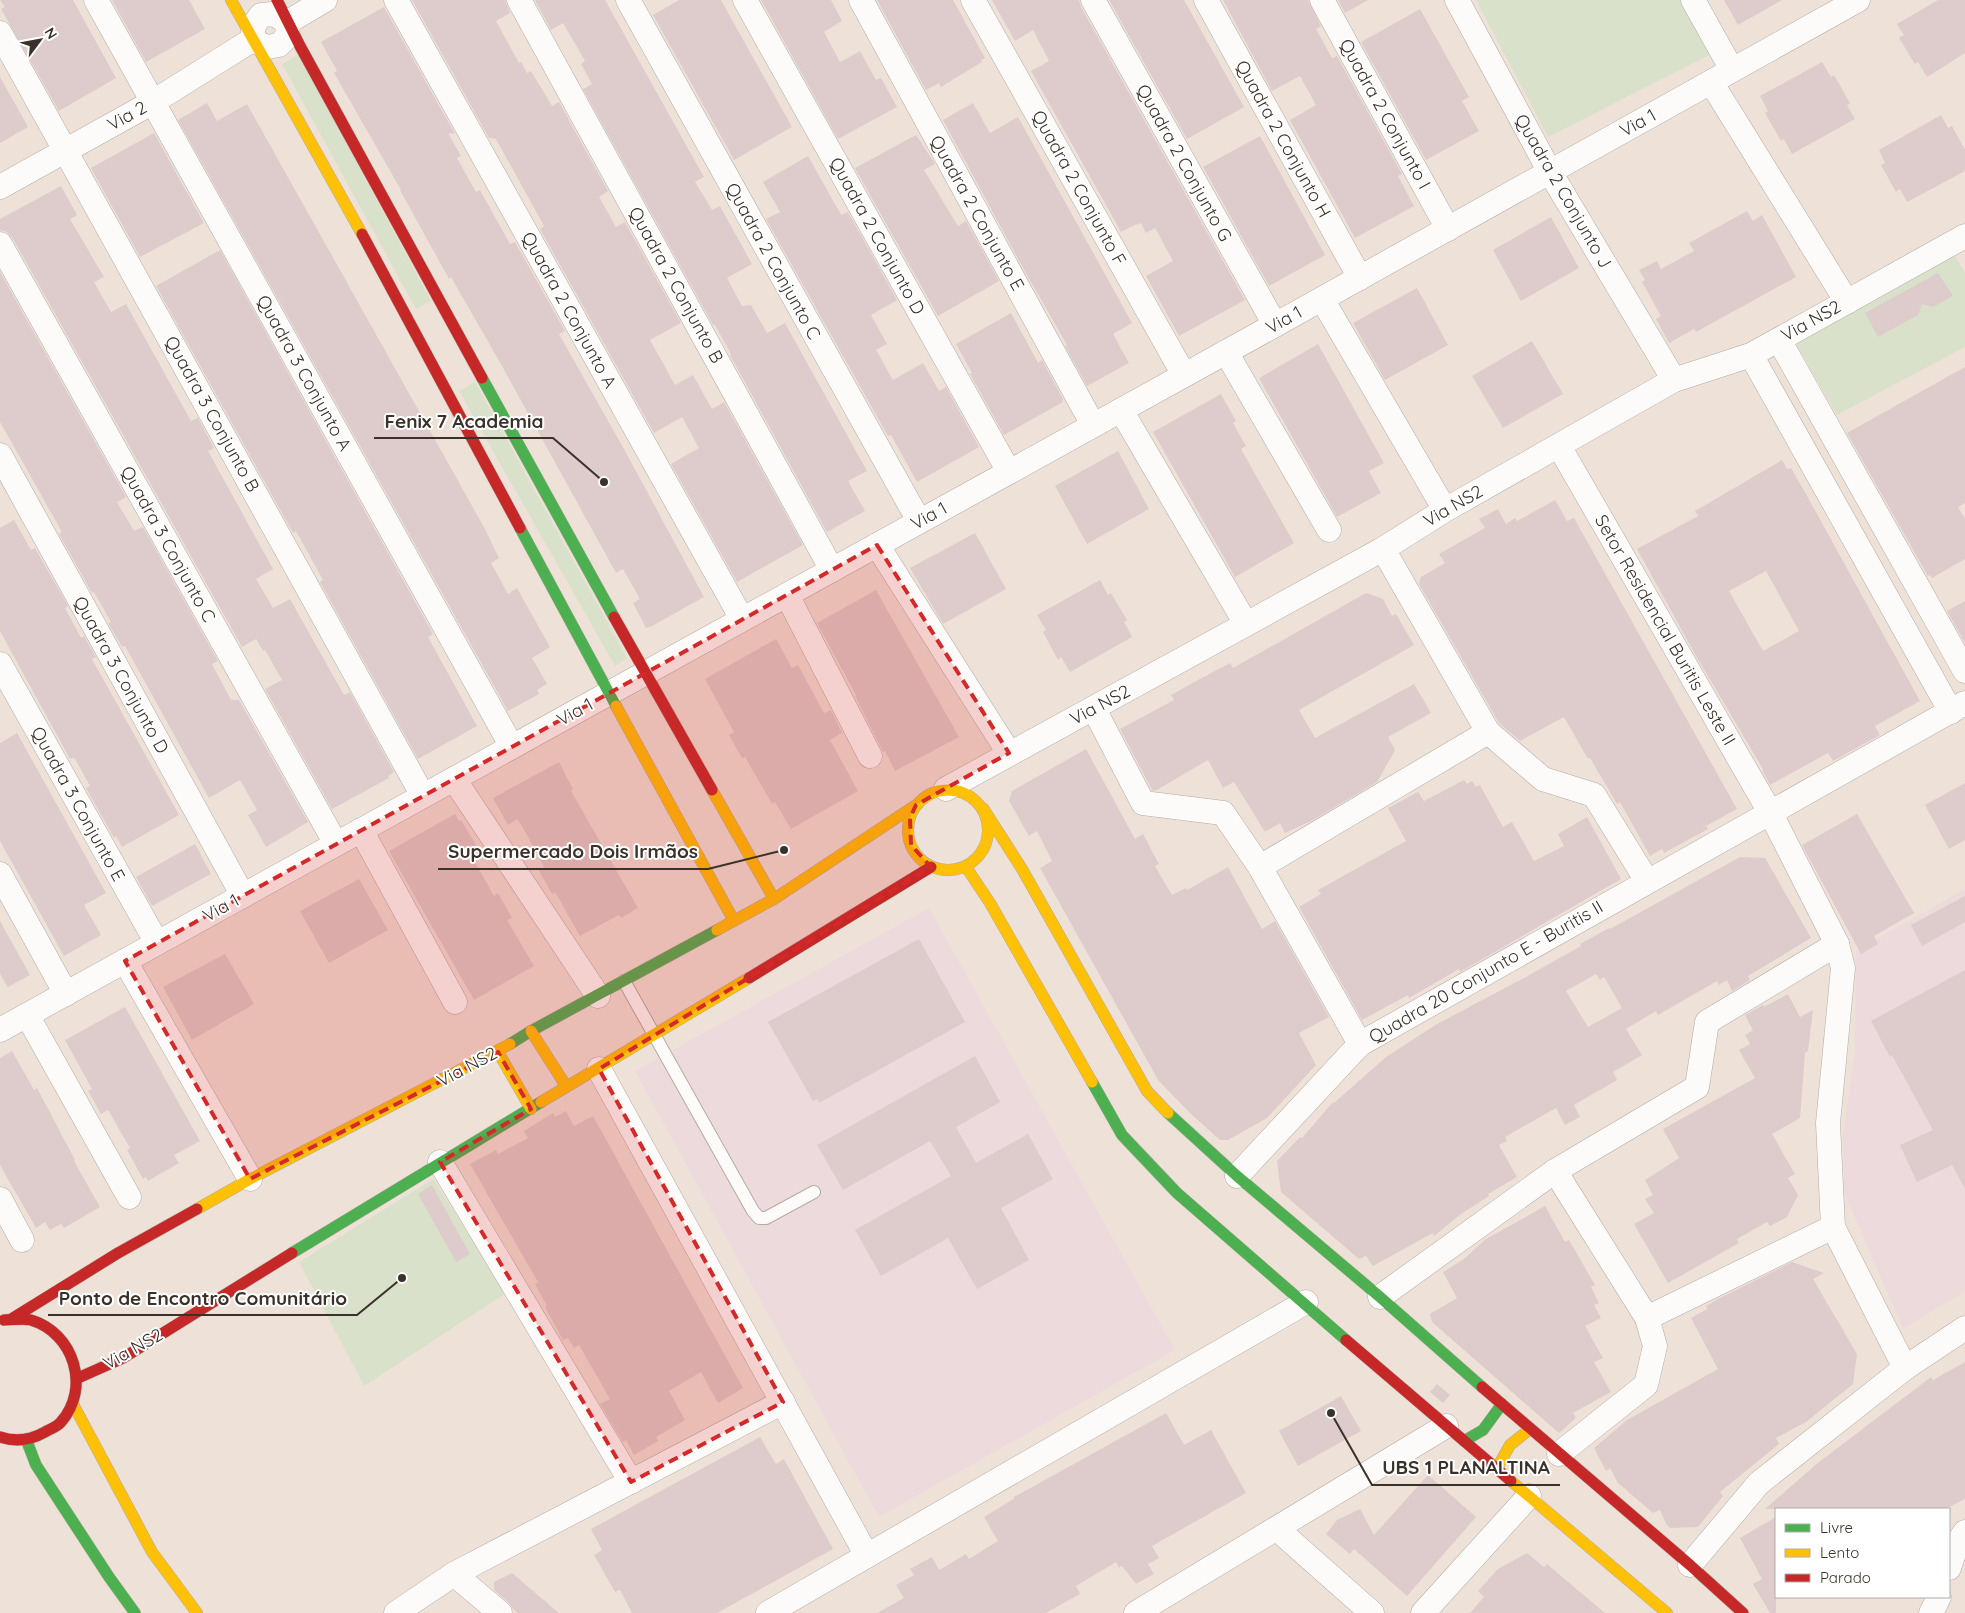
<svg xmlns="http://www.w3.org/2000/svg" width="1965" height="1613" font-family="Quicksand,sans-serif">
<style>
.education{fill:#eddadc}
.green{fill:#d9e1ca}
.building{fill:#ddcccb;fill-rule:evenodd}
.lines{fill:none;stroke-linecap:round;stroke-linejoin:round}
.lane-casing{stroke:#b4aba4;stroke-width:14}
.street-casing{stroke:#b4aba4;stroke-width:25}
.fast-casing{stroke:#b4aba4;stroke-width:12}
.slow-casing{stroke:#b4aba4;stroke-width:12}
.jam-casing{stroke:#b4aba4;stroke-width:12}
.lane{stroke:#fcfbf9;stroke-width:12}
.street{stroke:#fcfbf9;stroke-width:24}
.fast{stroke:#4caf50;stroke-width:11}
.slow{stroke:#ffc107;stroke-width:11}
.jam{stroke:#c62828;stroke-width:11}
.marked{fill:#d62828;fill-opacity:0.2;stroke:#d62828;stroke-width:4;stroke-dasharray:10 6;stroke-linejoin:round}
.labels{text-anchor:middle;stroke-width:4;stroke-linejoin:round;paint-order:stroke}
.street-label{font-size:18px;fill:#3a312a;stroke:#fff}
.leader{fill:none;stroke:#3a312a;stroke-width:2}
.callout-dot{fill:#3a312a;stroke:#fff;stroke-width:2}
.callout-label{font-size:19px;text-anchor:middle;font-weight:bold;fill:#3a312a;stroke:#fff;stroke-width:4;stroke-linejoin:round;paint-order:stroke}
</style>
<rect width="100%" height="100%" fill="#eee2d8"/>
<!-- education -->
<g class="education">
<path d="M1965,889v402l-62,38 -59,-137 -1,-57 12,-84 1,-100z"/>
<path d="M929,908l246,442 -296,167 -244,-446z"/>
</g>
<!-- green -->
<g class="green">
<path d="M1476,0h207l30,53 -165,84z"/>
<path d="M299,55l132,246 -15,8 -134,-245z"/>
<path d="M1953,252l12,21v74l-128,68 -41,-71z"/>
<path d="M475,382l152,276 -12,8 -156,-275z"/>
<path d="M433,1179l73,114 -142,93 -65,-124z"/>
</g>
<!-- building -->
<g class="building">
<path d="M0,0h73l43,78 -57,33 -58,-102 4,-2z"/>
<path d="M112,0h77l16,29 -59,33z"/>
<path d="M412,0h93l5,13 -14,8 23,42 2,-1 6,11 4,-2 21,35 7,-4 49,89 -9,6 17,30 9,-5 56,101 -31,17 25,45 18,-10 19,34 12,-7 79,143 -66,37 -66,-118 28,-16 -17,-31 -28,16 -114,-204 4,-3 -48,-87 -7,-1z"/>
<path d="M535,0h70l99,177 -9,5 17,28 8,-4 32,58 -25,14 15,28 9,-1 16,28 18,-10 82,148 -19,10 17,30 -38,21 -97,-177 1,-1 -16,-29h-2l-130,-236 9,-5 -11,-20 4,-3 -22,-38 -12,7z"/>
<path d="M679,0h42l71,127 -58,33 -81,-145z"/>
<path d="M761,0h70l11,21 -18,11 16,30 20,-11 16,29 5,-2 16,29 -59,32z"/>
<path d="M877,0h76l32,58 -4,2 1,2 -41,25 -2,-4 -13,7z"/>
<path d="M992,0h87l2,7 164,293 -66,36 -33,-60 27,-15 -18,-33 -9,5 -5,-10 -4,2v-1l-16,8 -90,-161 18,-10 -16,-31 -18,11z"/>
<path d="M1109,0h75l60,107 -57,32z"/>
<path d="M1223,0h85l13,26 -5,3 16,29 5,-2 65,118 -4,2 16,30 -59,32 -65,-118 26,-15 -16,-29 -28,15z"/>
<path d="M1338,0h30l-23,13z"/>
<path d="M1724,0h58l-44,25z"/>
<path d="M1938,0h27v53l-38,24 -9,-15 -3,2 -16,-26 5,-3 -7,-11z"/>
<path d="M384,7l71,127 -7,-1 13,23 -4,2 19,34 4,-2 30,54 5,-2 50,89 -6,3 65,115 80,148 -52,29 -6,2 -13,-25 7,-4 -17,-30 -7,4 -114,-207 -51,-89 -2,2 -49,-89h1l-67,-117 3,-2 -16,-29z"/>
<path d="M1420,9l49,88 -7,4 17,30 -53,29 -65,-118z"/>
<path d="M1822,62l9,15 3,-2 16,28 -3,2 8,14 -63,35 -8,-15 -3,2 -16,-28 3,-2 -8,-15z"/>
<path d="M0,77l28,50 -28,16z"/>
<path d="M207,103l10,18 30,-17 238,425 14,29 -8,5 17,31 9,-6 33,59 -18,11 15,26 -10,6 2,4 -31,17 -330,-591z"/>
<path d="M973,103l17,30 28,-16 114,206 -19,11 16,29 -42,23 -22,-40 2,-1 -44,-77 -80,-148z"/>
<path d="M1941,115l7,13 4,-2 13,24v21l-58,31 -7,-13 -4,3 -15,-27 4,-2 -6,-13z"/>
<path d="M154,133l50,90 -64,34 -49,-89z"/>
<path d="M916,135l19,29 -11,6 34,56 8,-5 33,60 -61,35 -83,-148z"/>
<path d="M1260,136l65,119 -56,31 -66,-119z"/>
<path d="M808,156l33,59 7,-3 49,88 -26,15 16,29 -11,6 17,30 30,-17 16,28 7,-4 33,60 -62,35 -26,-47 -3,1 -122,-217 14,-7 -17,-30z"/>
<path d="M61,186l16,29 -7,4 34,58 -10,5 17,30 15,-8 65,117 7,-3 16,30 -6,3 65,118 -17,10 17,29 17,-9 54,96 6,-3 44,80 -6,4 1,2 -57,31 -67,-120 17,-9 -17,-30 -2,1 -7,-12 -14,8 -230,-410 -5,-5 -7,-2v-11z"/>
<path d="M1747,211l6,10 9,-6 34,62 -100,55 -2,-3 -25,14 -13,-24 5,-3 -19,-34 3,-2 -6,-10 18,-9 4,8 33,-18 -5,-8z"/>
<path d="M1551,217l28,51 -58,33 -28,-51z"/>
<path d="M220,250l213,384 -5,3 49,89 -59,33 -98,-177 3,-2 -27,-49 -3,2 -137,-247z"/>
<path d="M0,272l126,225 -9,5 17,29 9,-4 75,134 -6,3 19,36h8l69,122 -42,25 -18,-32 9,-5 -17,-30 -31,18 -84,-152 -3,1 -14,-24 3,-1 -17,-30 -2,1 -33,-59 3,-2 -62,-110z"/>
<path d="M1938,273l15,23 -20,11 -11,-3 -4,11 -40,22 -13,-24z"/>
<path d="M1417,288l31,57 -63,35 -32,-57z"/>
<path d="M1011,313l27,50 4,-3 21,39 -1,1 1,2 -59,33 -34,-61 2,-1 -16,-29z"/>
<path d="M1532,341l31,53 -60,34 -31,-52z"/>
<path d="M1318,344l66,119 -15,8 12,22 -44,24 -78,-139z"/>
<path d="M1965,367v136l-7,4 7,12v40l-33,19 -2,-3 -2,1 -81,-143z"/>
<path d="M1221,394l15,27 -3,2 13,23 -5,3 53,94 -59,34 -82,-145z"/>
<path d="M1118,451l31,58 -62,35 -32,-58z"/>
<path d="M1782,460l5,9 4,-1 15,26 114,207 -45,25 5,9 -47,26 -5,-8 -58,32 -8,-15 1,-1 -67,-113 -59,-107 61,-33 -3,-5zM1766,571l33,60 -36,20 -34,-60z"/>
<path d="M1555,500l12,21 7,-3 163,291 -31,17 2,3 -44,24 -2,-4 -12,7 -30,-54 -3,2 -27,-46 -2,1 -24,-42 -44,24 -21,-18 -80,-139 2,-7 24,-14 -6,-9 46,-26 -6,-9 19,-10 8,15 9,-6 2,3z"/>
<path d="M14,520l17,30 4,-2 33,58 -3,2 16,30 3,-2 12,21 -4,2 87,156 -57,32 -6,-11 -2,2 -28,-50 4,-2 -16,-29 -4,2 -70,-128v-103z"/>
<path d="M975,533l31,56 -63,35 -33,-56z"/>
<path d="M1100,580l8,15 3,-2 16,27 -3,2 8,15 -62,35 -9,-15 -3,3 -15,-28 3,-2 -9,-15z"/>
<path d="M876,590l83,147 -64,34 -10,-20 -2,1 -28,-56 1,-1 -39,-72z"/>
<path d="M1366,593l17,6 9,17 4,-2 18,31 -115,65 16,28 99,-54 17,29 -43,24 7,13 -18,32 -64,38 -28,13 -5,-10 -15,9 -31,-50 -11,6 -15,-28 -53,31 -3,-1 -32,-61 54,-29 -3,-5 27,-15 32,-17 3,5z"/>
<path d="M1965,601v42l-18,-32z"/>
<path d="M776,639l16,29 6,-3 26,48 7,-3 11,23 -12,7 28,51 -67,38 -16,-27 -3,2 -27,-47 -3,1 -13,-23 5,-3 -29,-53z"/>
<path d="M17,733l89,160 -22,12 17,30 -37,21 -64,-115v-98z"/>
<path d="M1086,749l49,90 8,-5 16,30 -4,2 17,29 14,-7 1,2 41,-23 34,62 13,-8 54,96 -30,16 17,32 -49,53 -39,22h-8l-28,-25 -34,-35 -118,-212 12,-7 -15,-30 -8,5 -20,-35 3,-10z"/>
<path d="M559,762l14,27 -2,2 67,117 -17,10 -2,-3 -39,21 -25,-44 -3,2 -13,-23 5,-4 -22,-41 -5,-7 -9,6 -15,-27z"/>
<path d="M1464,780l3,4 5,-3 4,6 4,-2 23,42 9,-5 22,39 30,-15 -6,-12 29,-17 34,62 -161,93 -1,-3 -50,29 -1,-3 -46,25 -63,-113 22,-13 -3,-4 88,-49 -18,-33 30,-16 6,9z"/>
<path d="M1965,783v57l-16,9 -24,-44z"/>
<path d="M455,814l4,7 2,-1 15,25 -8,5 26,46 4,-3 14,25 -5,2 27,46 -60,34 -85,-149z"/>
<path d="M1857,814l57,99 -40,23 4,8 -17,10 -59,-109z"/>
<path d="M195,844l16,30 -59,32 -16,-29z"/>
<path d="M1740,857l25,1 46,80 -63,38 2,4 -18,11 -5,-11 -8,5 -2,-4 -59,34 -2,-4 -30,18 16,26 -29,17 4,8 -43,25 6,12 -15,8 -9,-17 -51,29 2,4 -8,4 18,32 -29,17 1,2 -28,18 -27,22 -1,-3 -60,33 -7,-10 -7,3 -78,-67 -4,-31 23,-24 2,1 31,-36 1,1 52,-46 51,-33 85,-45 59,-33 -1,-2 29,-16 1,1zM1596,974l4,6 4,-3 18,31 -34,19 -22,-36z"/>
<path d="M359,879l29,51 -59,33 -29,-52z"/>
<path d="M1965,896v26l-43,24 -11,-21z"/>
<path d="M0,921l30,54 -22,12 -8,-13z"/>
<path d="M919,939l46,83 -146,81 -2,-4 -4,2 -45,-79z"/>
<path d="M225,954l29,50 -62,36 -29,-53z"/>
<path d="M1965,970v219l-13,-24 -35,17 -17,-37 33,-15 -41,-75 -2,2 -19,-36z"/>
<path d="M1788,994l12,23 13,-7 -5,41 -3,2 -5,65 -28,16 23,40 -7,4 10,17 -11,22 -17,9 -3,-4 -30,17 2,4 -71,40 -34,-59 20,-11 -9,-14 8,-4 -8,-15 34,-22 -16,-29 92,-51 -16,-28 11,-6 -5,-9 8,-5 -8,-15 18,-10 1,2z"/>
<path d="M125,1007l75,134 -26,14 5,8 -31,18 -2,-4 -3,2 -16,-29 3,-2 -22,-38 -7,4 -13,-23 4,-2 -27,-49z"/>
<path d="M12,1051l22,39 3,-2 38,72 -1,1 26,46 -36,21 -3,-4 -11,6 -5,-8 -9,6 -36,-63v-107z"/>
<path d="M975,1056l25,46 -44,25 20,36 52,-29 25,45 -52,29 28,52 -52,29 -29,-51 -67,38 -26,-46 96,-54 -21,-35 -87,49 -26,-45z"/>
<path d="M566,1111l8,15 19,-10 150,272 -25,15 -17,-31 -32,19 16,29 -29,17 2,4 -24,14 -8,-15 -3,2 -23,-38 10,-5 -31,-54 -5,3 -6,-10 -5,2 -18,-33 2,-1 -12,-22 3,-2 -68,-118 26,-14 2,4 30,-16 -4,-7 29,-18 2,4z"/>
<path d="M432,1185l38,69 -14,8 -38,-68z"/>
<path d="M1545,1206l20,36 4,-2 26,45 -4,2 8,16 -5,2 7,13 -16,8 18,32 -9,4 17,30 -38,21 3,5 -17,15 -127,-111 -2,-8 27,-16 -14,-26 21,-13 22,-20z"/>
<path d="M1792,1262l32,11 -11,6 44,75 -4,30 -47,38 -30,16 3,6 -59,48 3,4 -25,31 -28,1 -4,-4 -6,-14 -7,3 -35,-30 -8,-15 -4,3 -12,-23 33,-28 91,-51 -27,-51 16,-9 -1,-3 12,-7z"/>
<path d="M1965,1362v137l-20,10h-180l54,-47 112,-85 2,3z"/>
<path d="M1437,1384l13,11 -7,8 -13,-11z"/>
<path d="M1341,1396l20,35 -63,35 -19,-35z"/>
<path d="M1166,1413l18,32 27,-15 35,63 -94,53 7,12 -11,6 6,10 -18,10 -14,-18 -3,2 -3,-6 -40,24 4,8 -34,19h-169l27,-15 -8,-13 18,-10 -4,-6 22,-12 7,13 27,-16 3,5 29,-18 -14,-24 31,-19 -1,-1z"/>
<path d="M760,1437l16,27 8,-5 49,90 -116,64h-85l-12,-23 -5,2 -21,-37 8,-5 -11,-21z"/>
<path d="M1428,1475l48,42 -69,79 -53,-47 -4,5 -24,-20 11,-14 23,-11 14,26z"/>
<path d="M1776,1517v96h-6l-17,-29 9,-5 -22,-41z"/>
<path d="M1527,1553l17,14 3,-3 58,49h-135l14,-16 -6,-6 20,-22z"/>
<path d="M512,1573l47,40h-41l-5,-4 -4,-6 -15,-13v-8z"/>
</g>
<g class="lines">
<defs>
<path id="lane" d="M624,981l129,230 6,7h7l48,-26"/>
<g id="street">
<path d="M96,0l416,747"/>
<path d="M396,0l346,619"/>
<path d="M519,0l313,570"/>
<path d="M628,0l291,521"/>
<path d="M745,0l264,472"/>
<path d="M861,0l232,425"/>
<path d="M973,0l211,375"/>
<path d="M1093,0l182,325"/>
<path d="M1206,0l154,278"/>
<path d="M1322,0l126,229"/>
<path d="M1457,0l93,172 124,208"/>
<path d="M1693,0l39,70"/>
<path d="M288,22l37,-22"/>
<path d="M0,33l423,763"/>
<path d="M252,40l2,-15 7,-10 12,-1 15,8"/>
<path d="M252,40l15,7 12,-2 8,-8 1,-15"/>
<path d="M1711,82l136,220"/>
<path d="M0,187l153,-85 99,-62"/>
<path d="M0,244l336,600"/>
<path d="M1322,299l123,211"/>
<path d="M1779,340l186,331"/>
<path d="M1226,352l103,178"/>
<path d="M1751,355l200,357"/>
<path d="M1121,410l125,214"/>
<path d="M1559,446l212,368 66,130 6,24 -15,155 5,104 72,141"/>
<path d="M0,455l243,441"/>
<path d="M877,545l132,208"/>
<path d="M1383,549l105,183 55,47 51,16 53,86"/>
<path d="M787,595l83,161"/>
<path d="M0,664l157,279"/>
<path d="M1094,709l49,94 80,10 37,54 100,177"/>
<path d="M454,779l144,217"/>
<path d="M946,789l437,-240 62,-39 229,-130 77,-25 214,-119"/>
<path d="M361,830l94,172"/>
<path d="M1260,867l228,-135"/>
<path d="M0,874l66,120"/>
<path d="M125,961l125,218"/>
<path d="M27,1015l102,182"/>
<path d="M0,1030l1275,-705 583,-325"/>
<path d="M599,1069l268,487"/>
<path d="M440,1162l191,320"/>
<path d="M1555,1171l92,147"/>
<path d="M1237,1176l123,-132 605,-341"/>
<path d="M0,1199l22,41"/>
<path d="M1380,1297l175,-126 142,-84 10,-65 130,-78"/>
<path d="M1559,1454l87,-69 9,-39 -8,-28 186,-91"/>
<path d="M1277,1529l95,84"/>
<path d="M1690,1565l69,-82 146,-115 60,-40"/>
<path d="M1949,1568l8,-24 8,-12"/>
<path d="M396,1613l58,-39"/>
<path d="M500,1613l-46,-39 329,-172"/>
<path d="M768,1613l538,-311"/>
<path d="M1136,1613l310,-187"/>
<path d="M1423,1613l106,-117"/>
<path d="M1931,1613l8,-16"/>
</g>
<g id="fast">
<path d="M482,378l132,239"/>
<path d="M520,528l96,178"/>
<path d="M510,1044l21,-13 186,-101"/>
<path d="M1092,1082l30,53 55,58 169,147"/>
<path d="M1168,1113l69,63 143,121 102,90"/>
<path d="M292,1253l249,-151"/>
<path d="M26,1439l10,26 73,112 26,36"/>
<path d="M1464,1441l19,-11 19,-26"/>
</g>
<g id="slow">
<path d="M231,0l131,234"/>
<path d="M616,706l118,215"/>
<circle cx="948" cy="830" r="40"/>
<path d="M712,790l62,109"/>
<path d="M983,808l39,61 125,222 21,22"/>
<path d="M966,867l24,36 102,179"/>
<path d="M717,930l57,-31 142,-94"/>
<path d="M531,1031l35,55"/>
<path d="M498,1052l33,57"/>
<path d="M541,1102l208,-124"/>
<path d="M197,1209l53,-30 260,-135"/>
<path d="M73,1404l79,148 45,61"/>
<path d="M1497,1468l13,-23 20,-16"/>
<path d="M1511,1481l156,132"/>
</g>
<g id="jam">
<path d="M277,0l23,46 182,332"/>
<path d="M362,234l158,294"/>
<path d="M614,617l98,173"/>
<path d="M749,978l182,-111"/>
<path d="M13,1318l105,-65 79,-44"/>
<path d="M1346,1340l165,141"/>
<path d="M78,1378l45,-20 169,-105"/>
<path d="M1482,1387l208,178 53,48"/>
<path d="M0,1437c15,5 31,3 45,-5 5,-3 12,-5 16,-10 30,-34 13,-89 -30,-102 -8,-2 -19,0 -27,0"/>
</g>
</defs>
<!-- lane casing -->
<use href="#lane" class="lane-casing"/>
<!-- street casing -->
<use href="#street" class="street-casing"/>
<!-- fast casing -->
<use href="#fast" class="fast-casing"/>
<!-- slow casing -->
<use href="#slow" class="slow-casing"/>
<!-- jam casing -->
<use href="#jam" class="jam-casing"/>
<!-- lane -->
<use href="#lane" class="lane"/>
<!-- street -->
<use href="#street" class="street"/>
<!-- fast -->
<use href="#fast" class="fast"/>
<!-- slow -->
<use href="#slow" class="slow"/>
<!-- jam -->
<use href="#jam" class="jam"/>
</g>
<!-- marked area -->
<path class="marked" d="M877,545l132,208 -93,52 -6,13 1,27 20,22 -332,202 184,333 -152,80 -191,-320 91,-53 -33,-57 -248,127 -125,-218z"/>
<g class="labels">
<!-- street labels -->
<g class="street-label">
<text transform="translate(1385 114) rotate(61)" y="6">Quadra 2 Conjunto I</text>
<text transform="translate(127 116) rotate(-29)" y="6">Via 2</text>
<text transform="translate(1638 123) rotate(-29)" y="6">Via 1</text>
<text transform="translate(1283 139) rotate(61)" y="6">Quadra 2 Conjunto H</text>
<text transform="translate(1184 163) rotate(61)" y="6">Quadra 2 Conjunto G</text>
<text transform="translate(1079 188) rotate(61)" y="6">Quadra 2 Conjunto F</text>
<text transform="translate(1563 191) rotate(60)" y="6">Quadra 2 Conjunto J</text>
<text transform="translate(977 213) rotate(61)" y="6">Quadra 2 Conjunto E</text>
<text transform="translate(877 236) rotate(61)" y="6">Quadra 2 Conjunto D</text>
<text transform="translate(773 261) rotate(61)" y="6">Quadra 2 Conjunto C</text>
<text transform="translate(676 285) rotate(61)" y="6">Quadra 2 Conjunto B</text>
<text transform="translate(569 310) rotate(61)" y="6">Quadra 2 Conjunto A</text>
<text transform="translate(1284 320) rotate(-29)" y="6">Via 1</text>
<text transform="translate(1811 321) rotate(-29)" y="6">Via NS2</text>
<text transform="translate(304 373) rotate(61)" y="6">Quadra 3 Conjunto A</text>
<text transform="translate(212 414) rotate(61)" y="6">Quadra 3 Conjunto B</text>
<text transform="translate(1453 506) rotate(-30)" y="6">Via NS2</text>
<text transform="translate(929 516) rotate(-29)" y="6">Via 1</text>
<text transform="translate(168 544) rotate(61)" y="6">Quadra 3 Conjunto C</text>
<text transform="translate(1665 630) rotate(60)" y="6">Setor Residencial Buritis Leste II</text>
<text transform="translate(121 675) rotate(61)" y="6">Quadra 3 Conjunto D</text>
<text transform="translate(1100 705) rotate(-28)" y="6">Via NS2</text>
<text transform="translate(575 712) rotate(-29)" y="6">Via 1</text>
<text transform="translate(78 804) rotate(61)" y="6">Quadra 3 Conjunto E</text>
<text transform="translate(221 908) rotate(-29)" y="6">Via 1</text>
<text transform="translate(1486 972) rotate(-30)" y="6">Quadra 20 Conjunto E - Buritis II</text>
<text transform="translate(467 1067) rotate(-28)" y="6">Via NS2</text>
<text transform="translate(133 1349) rotate(-29)" y="6">Via NS2</text>
</g>
</g>
<!-- callouts -->
<path class="leader" d="M604 482L553 438H374M784 850L708 869H438M402 1278L357 1315H48M1331 1413L1372 1485H1560"/>
<g class="callout-dot">
<circle cx="604" cy="482" r="5"/>
<circle cx="784" cy="850" r="5"/>
<circle cx="402" cy="1278" r="5"/>
<circle cx="1331" cy="1413" r="5"/>
</g>
<g class="callout-label">
<text x="464" y="428">Fenix 7 Academia</text>
<text x="573" y="858">Supermercado Dois Irmãos</text>
<text x="203" y="1305">Ponto de Encontro Comunitário</text>
<text x="1466" y="1474">UBS 1 PLANALTINA</text>
</g>
<!-- legend -->
<rect x="1775" y="1508" width="175" height="90" fill="#ffffff" stroke="#b0adaa"/>
<rect x="1785" y="1524" width="25" height="8" fill="#4caf50" stroke="#b0adaa"/>
<text x="1820" y="1533" font-size="15" fill="#3a312a">Livre</text>
<rect x="1785" y="1549" width="25" height="8" fill="#ffc107" stroke="#b0adaa"/>
<text x="1820" y="1558" font-size="15" fill="#3a312a">Lento</text>
<rect x="1785" y="1574" width="25" height="8" fill="#c62828" stroke="#b0adaa"/>
<text x="1820" y="1583" font-size="15" fill="#3a312a">Parado</text>
<!-- north arrow -->
<g transform="translate(40 40) rotate(58)" stroke="#ffffff" stroke-width="4" paint-order="stroke">
<path d="M0-4L9 19L0 12L-9 19Z" fill="#3a312a"/>
<text y="-8" font-size="14" font-weight="bold" text-anchor="middle" fill="#3a312a">N</text>
</g>
</svg>
